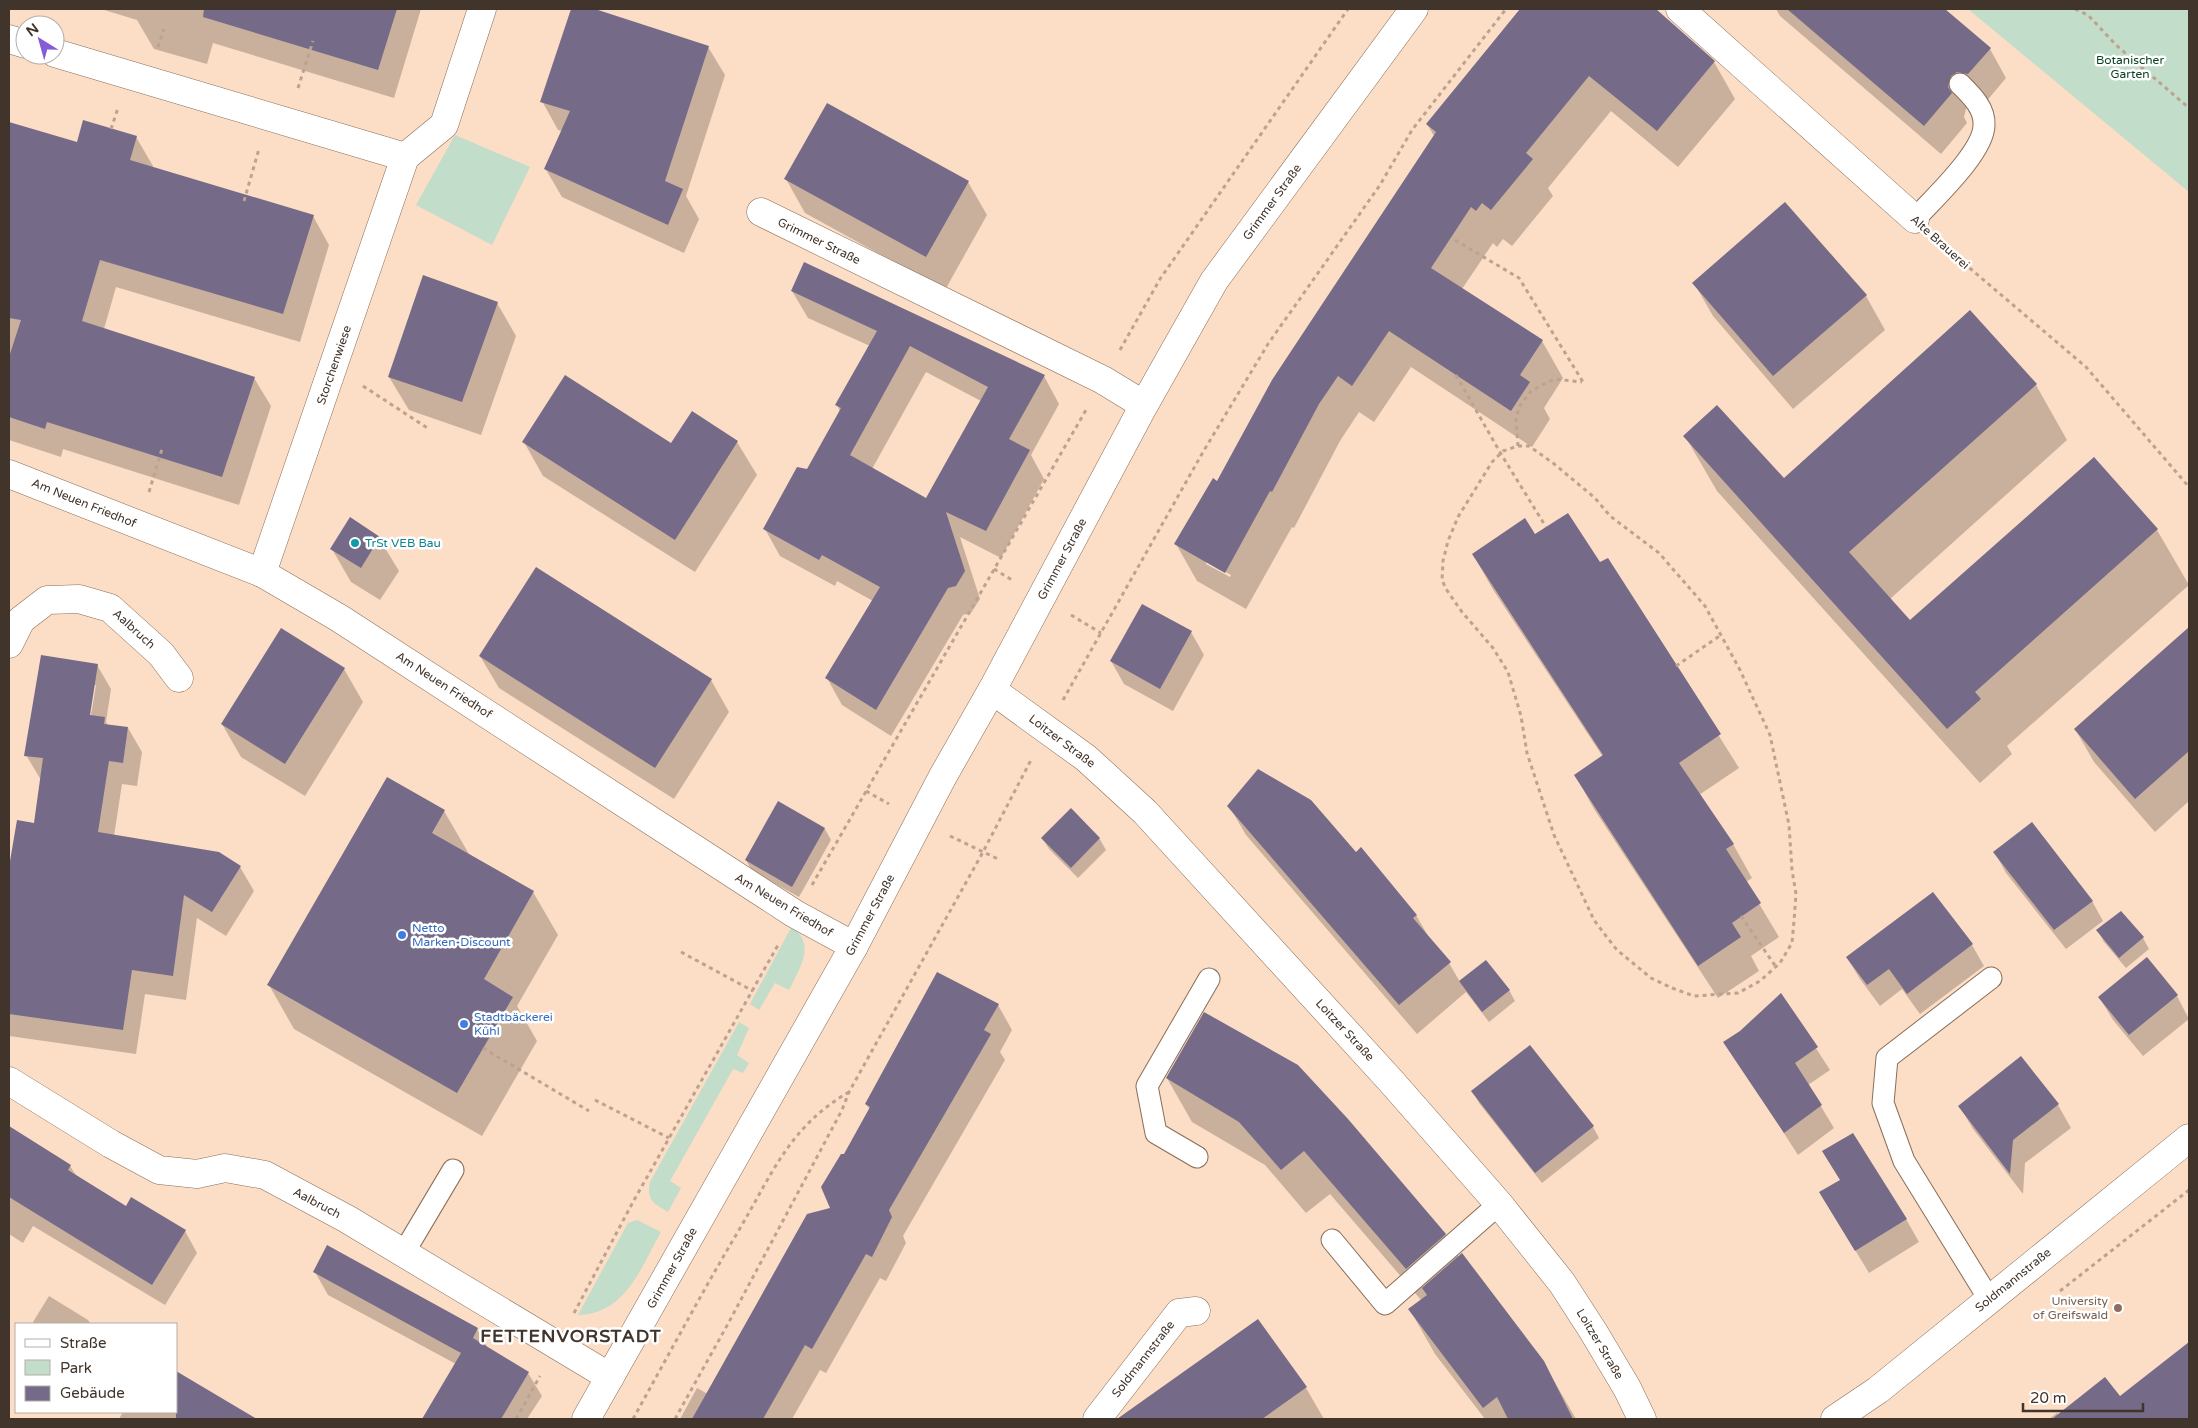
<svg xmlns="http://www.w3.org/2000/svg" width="2198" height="1428" font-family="'Varela Round',sans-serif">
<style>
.green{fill:#c2ddc9}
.shadow{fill:#0003;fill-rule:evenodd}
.building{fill:#756a88;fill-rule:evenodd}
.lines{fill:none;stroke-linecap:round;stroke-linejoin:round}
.service-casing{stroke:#896e58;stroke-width:23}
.minor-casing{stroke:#896e58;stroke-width:29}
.secondary-casing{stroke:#896e58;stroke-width:29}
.path{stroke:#bca390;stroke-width:3;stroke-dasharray:4 4;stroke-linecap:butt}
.service{stroke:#fff;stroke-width:21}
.minor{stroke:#fff;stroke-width:28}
.secondary{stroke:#fff;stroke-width:28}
.culture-dot{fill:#0f9aa8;stroke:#fff;stroke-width:2}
.shop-dot{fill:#3f7fe0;stroke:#fff;stroke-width:2}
.education-dot{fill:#8d6e63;stroke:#fff;stroke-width:2}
.labels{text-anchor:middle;stroke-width:5;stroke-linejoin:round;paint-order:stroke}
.park-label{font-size:12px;fill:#074223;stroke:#fff}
.street-label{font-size:12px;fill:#41342b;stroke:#fff}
.culture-label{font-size:12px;fill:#0d838f;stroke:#fff;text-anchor:start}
.shop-label{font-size:12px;fill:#366cbe;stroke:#fff;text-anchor:start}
.education-label{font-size:12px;fill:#785e54;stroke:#fff;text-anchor:end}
.district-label{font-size:18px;font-weight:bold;letter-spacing:1px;fill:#41342b;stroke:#fff}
</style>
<rect width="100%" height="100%" fill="#fcddc5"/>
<!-- green -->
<g class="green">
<path d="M1968,9h221v183z"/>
<path d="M455,135l75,32 -38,78 -76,-40z"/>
<path d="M792,926c24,19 8,42 -3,64l-14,-7 -16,27 -9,-6z"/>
<path d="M739,1022l10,6 -12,27 12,8 -6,10 -10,-4 -63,112 11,7 -13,24c-14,-8 -22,-13 -18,-30z"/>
<path d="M637,1220l24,12c-20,35 -35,82 -83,83l50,-92z"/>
</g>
<!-- shadow -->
<g class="shadow">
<path d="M101,9h320l-27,89 -181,-55 -6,21 -53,-15 -17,-29z"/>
<path d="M572,9h19l117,38 17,28 -39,121 13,23 -15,34 -122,-56 -17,-29 17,-37 -4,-1 -16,-29z"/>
<path d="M1520,9h134l60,53 21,37 -57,68 -67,-56 -63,77 5,8 -41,50 -9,-7 -6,8 -4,-4 -31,46 80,52 21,37 -19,30 6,11 -18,28 -121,-80 -37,55 -15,-10 -19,29 -46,87 -2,-1 -46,82 -49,-28 -21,-37 42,-62 216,-346 -7,-12zM1206,561l25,14 -1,2 -24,-13z"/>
<path d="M1776,9h167l47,40 16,29 -21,25 -18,2 -3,12 3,6 -26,31 -161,-138z"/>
<path d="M9,123l69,21 58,-7 17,29 -1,2 161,48 16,29 -29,97 -184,-55 -12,42 150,49 17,28 -32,99 -176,-56 -2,8 -52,-17v-137l17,5 14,-43 -31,-10z"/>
<path d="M786,179l182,3 19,33 -42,75 -140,-77z"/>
<path d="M1785,203l81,93 19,34 -92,79 -80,-93 -19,-33z"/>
<path d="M792,291l252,85 15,28 -28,51 13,24 -43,79 -41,-21 20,62 -9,14 -8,2 -72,121 -49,-31 -15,-27 46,-77 -36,-20 -2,5 -55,-30 -15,-27 42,-59 33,-59 -3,-6 33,-59 -62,-28zM926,372l55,29 -55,99 -54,-31z"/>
<path d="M497,303l19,33 -35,99 -72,-25 -20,-33z"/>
<path d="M2036,385l31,55 -177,159 20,22 184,-162 63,71 32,55 -182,161 5,8 -32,29 -263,-292 -32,-55 99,44z"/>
<path d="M524,442l148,2 65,-2 20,33 -62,97 -152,-96z"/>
<path d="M1535,536l65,28 8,-5 131,209 -40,27 34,49 19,34 -6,4 33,55 -28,19 8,15 -41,27 -124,-189 -19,-34 28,-18 -111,-169 -19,-34z"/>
<path d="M379,538l20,33 -19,29 -29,-18 -19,-33z"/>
<path d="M2189,629v172l-34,31 -61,-70 -19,-33z"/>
<path d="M1191,632l13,23 -31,56 -49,-27 -13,-23z"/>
<path d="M480,656l231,24 18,32 -55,87 -175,-111z"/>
<path d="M97,665l14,24 -5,33 2,3 20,3 14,24 -5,34 -15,-2 -8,52 126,31 14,24 -28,45 -29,-18 -11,82 -41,-6 -9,60 -127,-18v-162l9,-52 17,3 6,-45 -15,-25zM93,685h3l-6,36h-2z"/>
<path d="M344,669l19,33 -58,94 -64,-39 -19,-33z"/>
<path d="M388,778l56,33 25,43 64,38 25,43 -41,71 20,35 -55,95 -188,-107 -25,-44z"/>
<path d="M1229,806l127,47 60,62 15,26 18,22 11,19 49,8 6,11 -26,21 -23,-30 -49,42 -171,-199z"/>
<path d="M825,829l6,11 -32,57 -47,-26 -6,-11z"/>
<path d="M1042,838h57l7,12 -28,28 -29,-29z"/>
<path d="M1995,853l97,48 11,20 -37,28 -60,-76z"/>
<path d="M2098,931l45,7 6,11 -23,19 -22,-26z"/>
<path d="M1972,945l12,21 -64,48 -18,-25 -22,17 -20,-27 -13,-21z"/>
<path d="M1781,994l49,76 -22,15 26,43 -36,27 -73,-113 15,-10z"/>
<path d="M2177,996l12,23 -46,37 -30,-36 -14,-23z"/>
<path d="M998,1005l14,25 -12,22 5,8 -102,176 3,7 -20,38 -6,-3 -54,95 -6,-3 -28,49h-112l17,-31 11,6 124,-185 12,-54 26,-45 -4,-6z"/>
<path d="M1205,1014l240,220 14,24 84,104 33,57h-91l-50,-65 -25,-44 12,-9 -92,-107 -24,19 -41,-48 -73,-43 -25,-44z"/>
<path d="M1530,1047l63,80 6,11 -57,45 -63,-80 -6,-11z"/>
<path d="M2058,1105l13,23 -46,35 -2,31 -50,-65 -13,-22z"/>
<path d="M13,1130l57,36 7,11 49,31 59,23 12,22 -32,52 -132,-79 -10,17 -14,-9v-98z"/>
<path d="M1834,1215l72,4 13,23 -50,31z"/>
<path d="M315,1272l162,57 12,21 39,23 14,23 -15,23h-98l-3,-5 30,-50 -128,-69z"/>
<path d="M49,1296l39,24 3,4h-57l-1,-2z"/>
<path d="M2189,1343v76h-140l8,-6 2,2 61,-17z"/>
<path d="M176,1372l79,47h-136l4,-7h53z"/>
<path d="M1306,1388l18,31h-188l-5,-8z"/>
</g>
<!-- building -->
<g class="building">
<path d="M204,9h193l-19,61 -175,-53z"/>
<path d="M571,9h24l114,37 -44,135 18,8 -15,36 -124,-56 26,-58 -30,-9z"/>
<path d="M1520,9h136l59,52 -58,70 -68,-55 -63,77 7,6 -42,51 -9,-7 -6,8 -5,-4 -40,61 112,72 -23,35 10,7 -19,29 -122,-80 -37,55 -14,-10 -19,28 -47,88 -2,-1 -45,82 -51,-29 39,-66 4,3 55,-101 164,-248 -10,-8z"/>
<path d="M1787,9h158l46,39 -23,26 -11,-2 -6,4 -3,11 4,6 -28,33z"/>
<path d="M827,103l142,78 -43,76 -142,-78z"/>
<path d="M83,120l54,16 -7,24 184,55 -31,99 -183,-54 -18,61 173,56 -33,100 -175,-55 -2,7 -36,-12v-60l12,-37 -12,-2v-196l68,20z"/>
<path d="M1785,202l82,93 -94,81 -81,-93z"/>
<path d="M804,262l241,113 -36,64 21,11 -44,81 -40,-19 19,59 -9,15 -8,2 -72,122 -51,-32 55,-91 -58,-32 -3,5 -56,-31 34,-62 10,2 34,-61 -6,-3 42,-74 -86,-40zM910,346l78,41 -62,111 -76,-43z"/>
<path d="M423,275l75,27 -36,100 -74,-25z"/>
<path d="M1970,310l67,74 -188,168 61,68 184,-163 64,72 -183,163 6,7 -34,30 -264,-293 34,-31 67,73z"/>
<path d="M565,375l106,68 21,-32 46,30 -63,99 -153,-98z"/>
<path d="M1568,513l32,49 8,-4 113,176 -42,29 55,81 -8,5 35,54 -29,20 9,14 -43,29 -124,-191 29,-20 -131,-201 53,-36 10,16z"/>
<path d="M350,517l30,20 -19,31 -31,-19z"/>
<path d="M536,567l176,112 -57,89 -176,-112z"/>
<path d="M1142,604l50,27 -32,58 -50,-28z"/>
<path d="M2189,627v124l-54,48 -61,-70z"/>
<path d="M281,628l64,40 -60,96 -64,-40z"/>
<path d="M41,655l57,9 -8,51 15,2 -1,7 24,3 -5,36 -14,-2 -11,71 121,20 22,14 -29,46 -28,-17 -11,81 -41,-6 -9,60 -114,-16v-147l8,-47 17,3 9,-65 -19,-2z"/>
<path d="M1258,769l53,31 45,52 5,-5 56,68 -4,3 38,44 -52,43 -172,-199z"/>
<path d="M387,777l58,33 -13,23 102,58 -50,88 29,18 -56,96 -190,-108z"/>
<path d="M778,801l47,27 -33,59 -47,-27z"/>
<path d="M1071,808l29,30 -29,30 -30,-30z"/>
<path d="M2032,822l61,79 -39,29 -61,-78z"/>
<path d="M1933,892l40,52 -66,50 -18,-25 -22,16 -21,-28z"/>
<path d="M2121,911l23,26 -25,21 -23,-28z"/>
<path d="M2147,957l31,38 -49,40 -31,-38z"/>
<path d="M1486,960l24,30 -28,22 -23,-31z"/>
<path d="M937,972l62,32 -15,26 7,4 -102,176 3,7 -20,40 -6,-3 -54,95 -7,-4 -42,74h-71l115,-205 23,-6 -9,-21 20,-33h3l26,-47 -5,-3z"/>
<path d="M1781,993l37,54 -23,16 27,42 -38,28 -61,-91 17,-11z"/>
<path d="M1204,1012l94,53 50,54 98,115 -40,35 -102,-118 -23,19 -42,-48 -73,-44z"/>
<path d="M1530,1045l64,81 -59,47 -64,-82z"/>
<path d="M2021,1056l38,48 -46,36 -3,34 -52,-68z"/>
<path d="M9,1126l62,39 -3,5 58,36 5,-9 55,33 -34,55 -143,-88z"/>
<path d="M1853,1133l54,86 -52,32 -36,-59 21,-12 -18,-29z"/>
<path d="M327,1245l151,83 -5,10 56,34 -28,47h-79l39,-66 -148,-81z"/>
<path d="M1462,1253l82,108 29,58h-65l-11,-22 -14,11 -75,-99 19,-14 -5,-7z"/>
<path d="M1258,1319l49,68 -45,32h-145z"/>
<path d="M2189,1342v77h-137l53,-42 15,19z"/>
<path d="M176,1371l81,48h-81z"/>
</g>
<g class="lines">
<defs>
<g id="service">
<path d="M1915,219c18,-20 69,-67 69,-94 1,-17 -13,-30 -24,-41"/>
<path d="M1197,1157l-41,-24 -9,-47 62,-107"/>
<path d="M1332,1240l53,64 114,-100"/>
<path d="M403,1254l50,-84"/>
<path d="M1989,1299l-85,-138 -21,-58 4,-45 104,-80"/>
</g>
<g id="minor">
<path d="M1680,9l235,210"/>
<path d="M9,39l16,5"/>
<path d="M55,53l350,104"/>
<path d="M761,212l342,168 41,25"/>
<path d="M9,474l253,99 77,45 456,296 59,32"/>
<path d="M262,573l143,-416 39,-32 38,-116"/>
<path d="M9,644l12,-24 26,-20 32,-1 31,9 51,46 18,24"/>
<path d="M9,1081l102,63 48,26 38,4 28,-6 40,7 82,44 263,158"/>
<path d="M1097,1419l82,-106 17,-2"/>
<path d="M1835,1419l43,-29 311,-252"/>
</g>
<g id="secondary">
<path d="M992,690l94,68 59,54 245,268 109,124 63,79 31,48 34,57 15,31"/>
<path d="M586,1419l268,-473 89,-170 49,-86 152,-285 70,-124 200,-272"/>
</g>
</defs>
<!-- service casing -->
<use href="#service" class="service-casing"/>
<!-- minor casing -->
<use href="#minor" class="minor-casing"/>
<!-- secondary casing -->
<use href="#secondary" class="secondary-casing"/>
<!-- path -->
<g class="path">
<path d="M2075,9l13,6 28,30 73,63"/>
<path d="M158,47l6,-18"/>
<path d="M298,88l15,-47"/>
<path d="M111,129l7,-21"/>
<path d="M244,201l15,-52"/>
<path d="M1455,240l64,38 64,104"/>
<path d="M1939,242l147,125 103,120"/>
<path d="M1120,350l40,-71 188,-270"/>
<path d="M1456,375l45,79 45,73"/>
<path d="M363,386l66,43"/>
<path d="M1518,446h11l24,17 42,35 15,18 49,37 46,53 35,64 30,65 19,90 3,45 4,24 -2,27 -2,22 -12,20 -20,18 -22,12 -44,3 -22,-8 -21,-10 -34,-28 -11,-14 -12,-16 -40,-85 -27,-82 -6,-37 -13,-44 -15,-24 -31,-36 -16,-23 -4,-9 1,-19 5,-20 10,-24 34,-55 11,-11z"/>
<path d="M1518,446l-2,-26 3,-13 12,-16 23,-12 28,3"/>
<path d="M149,492l13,-43"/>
<path d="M994,569l18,11"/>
<path d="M1071,615l30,18"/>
<path d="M1676,666l45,-31"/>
<path d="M1063,700l140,-248 65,-108 112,-159 32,-55 94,-121"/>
<path d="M866,791l23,13"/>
<path d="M950,836l48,23"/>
<path d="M812,885l274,-475"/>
<path d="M1741,916l35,51"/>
<path d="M681,952l72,39"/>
<path d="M483,1048l106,63"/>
<path d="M595,1100l74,38"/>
<path d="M2060,1291l129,-101"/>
<path d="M574,1313l59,-111 145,-257"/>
<path d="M516,1419l24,-43"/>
<path d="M633,1419c35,-63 69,-127 106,-189 33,-56 51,-104 110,-138"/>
<path d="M675,1419l54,-97 113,-212 7,-18 134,-240 48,-92"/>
</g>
<!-- service -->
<use href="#service" class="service"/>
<!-- minor -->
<use href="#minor" class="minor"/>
<!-- secondary -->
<use href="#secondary" class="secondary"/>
</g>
<!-- markers -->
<circle class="culture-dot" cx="355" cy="543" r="5"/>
<g class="shop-dot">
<circle cx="402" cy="935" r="5"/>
<circle cx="464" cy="1024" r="5"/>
</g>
<circle class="education-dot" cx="2118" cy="1308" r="5"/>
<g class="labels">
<!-- park labels -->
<g class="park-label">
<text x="2130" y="64">Botanischer<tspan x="2130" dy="14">Garten</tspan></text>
</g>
<!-- street labels -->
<g class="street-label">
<text transform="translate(1272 202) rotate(-54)" y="4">Grimmer Straße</text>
<text transform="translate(819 241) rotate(26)" y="4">Grimmer Straße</text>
<text transform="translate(1940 242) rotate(42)" y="4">Alte Brauerei</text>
<text transform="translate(334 365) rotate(-71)" y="4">Storchenwiese</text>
<text transform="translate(84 503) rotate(22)" y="4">Am Neuen Friedhof</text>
<text transform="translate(1062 559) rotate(-62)" y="4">Grimmer Straße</text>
<text transform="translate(134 629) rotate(42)" y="4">Aalbruch</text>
<text transform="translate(444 685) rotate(33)" y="4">Am Neuen Friedhof</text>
<text transform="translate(1062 741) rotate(37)" y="4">Loitzer Straße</text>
<text transform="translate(784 905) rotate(31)" y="4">Am Neuen Friedhof</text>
<text transform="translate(870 915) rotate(-62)" y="4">Grimmer Straße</text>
<text transform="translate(1345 1030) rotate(47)" y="4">Loitzer Straße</text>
<text transform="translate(317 1203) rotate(28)" y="4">Aalbruch</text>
<text transform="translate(672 1268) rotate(-61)" y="4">Grimmer Straße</text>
<text transform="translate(2013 1280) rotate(-39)" y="4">Soldmannstraße</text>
<text transform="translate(1600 1344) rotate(59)" y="4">Loitzer Straße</text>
<text transform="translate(1143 1359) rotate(-52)" y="4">Soldmannstraße</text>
</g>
<!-- culture labels -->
<g class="culture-label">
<text x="365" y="547">TrSt VEB Bau</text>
</g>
<!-- shop labels -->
<g class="shop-label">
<text x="412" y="932">Netto<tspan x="412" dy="14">Marken-Discount</tspan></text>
<text x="474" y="1021">Stadtbäckerei<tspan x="474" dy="14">Kühl</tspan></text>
</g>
<!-- education labels -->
<g class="education-label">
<text x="2108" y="1305">University<tspan x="2108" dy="14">of Greifswald</tspan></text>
</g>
<!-- district labels -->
<g class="district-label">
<text x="571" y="1342">FETTENVORSTADT</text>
</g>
</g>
<!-- border -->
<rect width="2198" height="1428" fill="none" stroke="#41342b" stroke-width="20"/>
<!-- legend -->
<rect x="15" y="1323" width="162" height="90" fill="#ffffff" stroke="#b3aeaa"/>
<rect x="25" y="1339" width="25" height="8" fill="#ffffff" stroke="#b3aeaa"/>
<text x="60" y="1348" font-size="15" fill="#41342b">Straße</text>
<rect x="25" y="1360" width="25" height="15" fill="#c2ddc9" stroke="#b3aeaa"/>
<text x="60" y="1373" font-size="15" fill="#41342b">Park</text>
<rect x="25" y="1386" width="25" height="15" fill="#756a88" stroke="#b3aeaa"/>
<text x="60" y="1398" font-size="15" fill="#41342b">Gebäude</text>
<!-- north arrow -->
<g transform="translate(40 40) rotate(323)"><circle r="24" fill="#ffffff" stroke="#b3aeaa"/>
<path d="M0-4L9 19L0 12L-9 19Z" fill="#855cd6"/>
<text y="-8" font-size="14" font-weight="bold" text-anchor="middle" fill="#41342b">N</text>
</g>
<!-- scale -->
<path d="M2023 1403v8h120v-8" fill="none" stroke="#41342b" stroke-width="2.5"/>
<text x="2030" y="1403" font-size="15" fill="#41342b" stroke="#ffffff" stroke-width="4" paint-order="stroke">20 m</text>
</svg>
